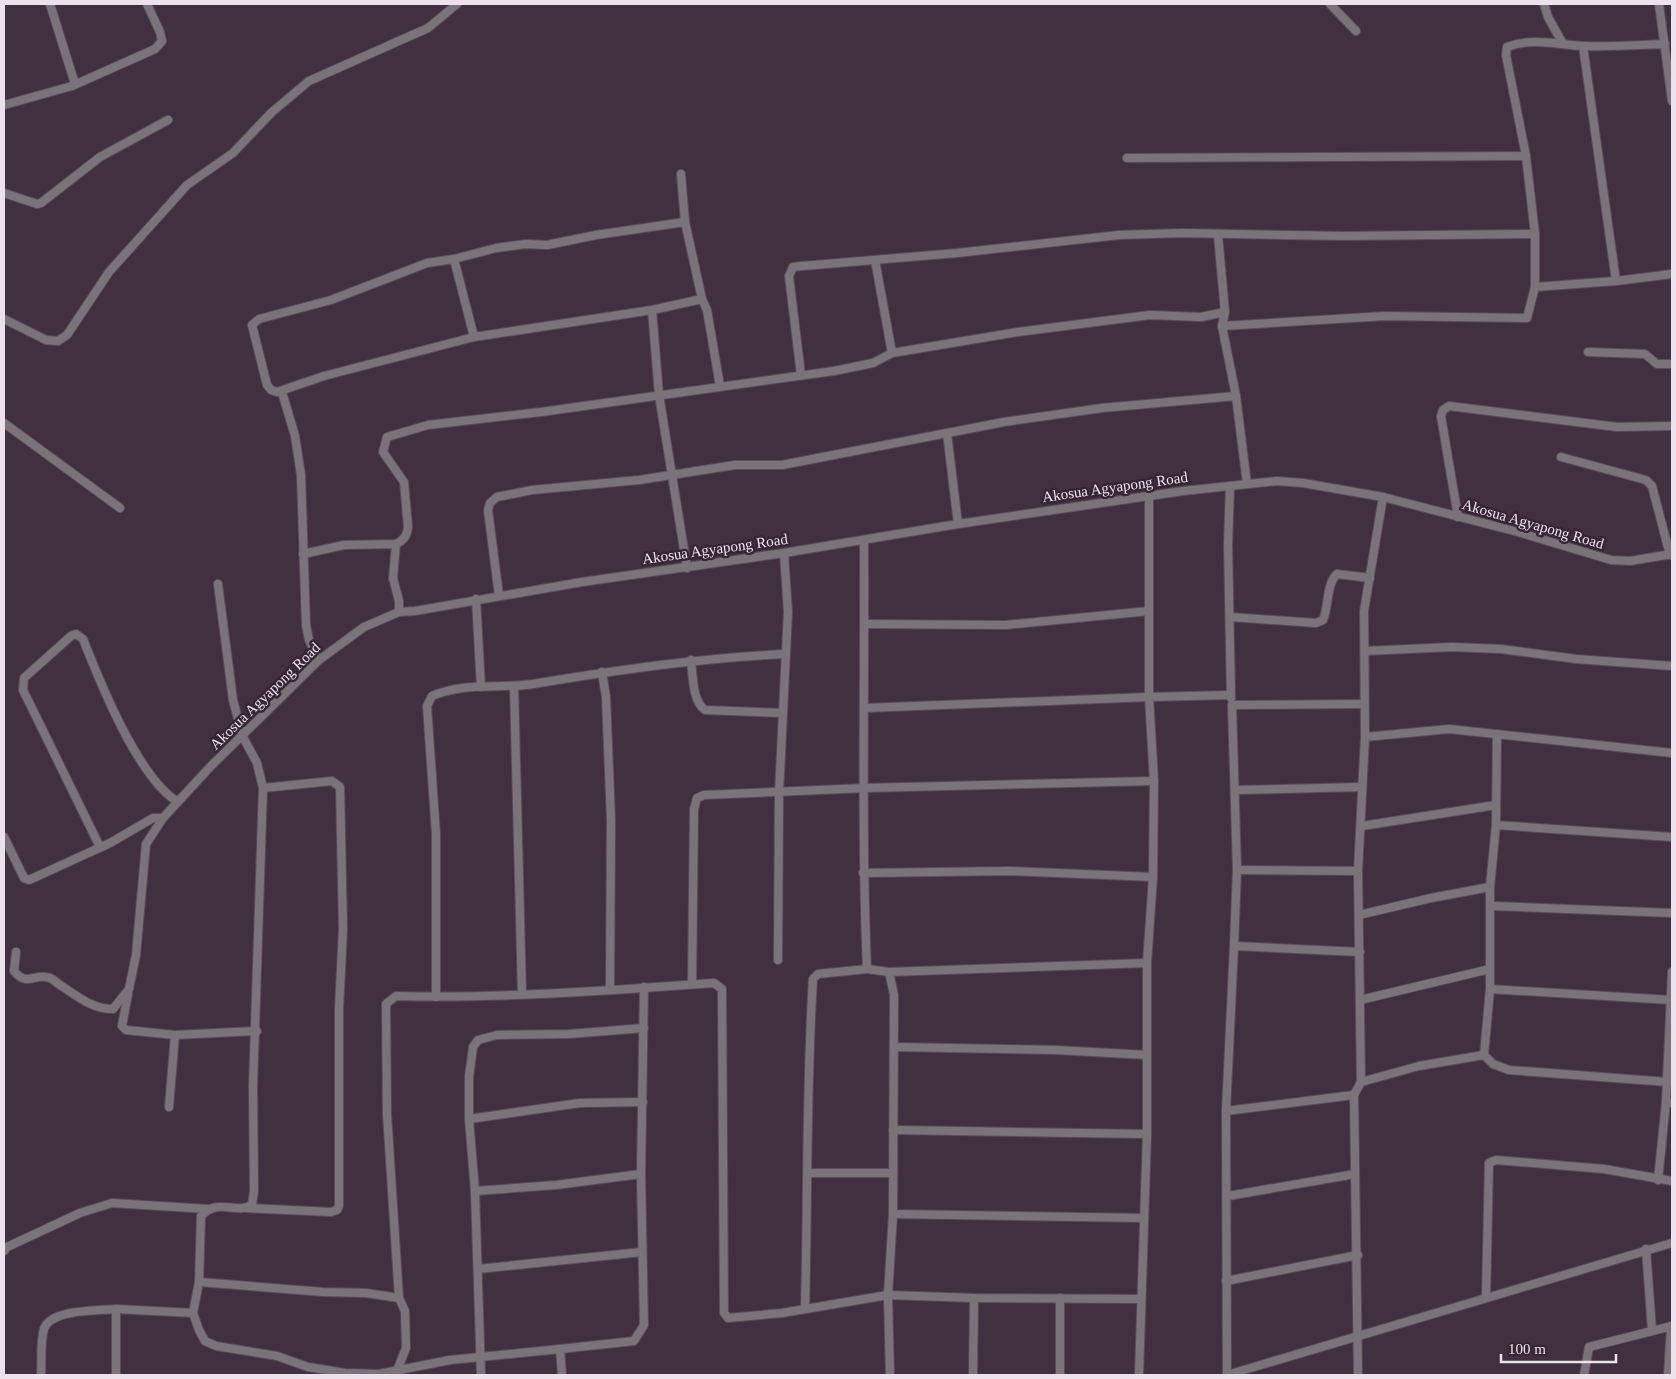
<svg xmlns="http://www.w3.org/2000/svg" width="1676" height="1379" font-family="Georgia,serif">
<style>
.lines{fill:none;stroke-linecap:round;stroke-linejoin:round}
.street-casing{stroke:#5d4d5c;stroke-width:10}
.street{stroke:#7b737a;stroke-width:8}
.labels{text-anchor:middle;stroke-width:5;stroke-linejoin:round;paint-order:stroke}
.street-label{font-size:15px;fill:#ede2ec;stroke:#372735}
</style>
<rect width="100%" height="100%" fill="#413140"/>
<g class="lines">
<defs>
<g id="street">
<path d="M50,4l25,80"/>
<path d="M1330,4l26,27"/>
<path d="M1544,4l4,13 14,25"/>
<path d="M1659,4l13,97"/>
<path d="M1583,46l33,235"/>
<path d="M4,105l68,-19 83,-37 7,-8 -2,-9 -13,-28"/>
<path d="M1127,158l399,-2"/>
<path d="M681,174l4,48 17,77 5,11 13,76"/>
<path d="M4,193l33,11 4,-1 59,-46 68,-37"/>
<path d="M1535,234l-9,-78 -20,-101 1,-8c27,-10 50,-2 77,-1 27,1 54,-1 81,-2"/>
<path d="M1218,235l7,77 -3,14 14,70 11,88"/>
<path d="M454,259l42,-11 30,-4 21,1 49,-10 89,-13"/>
<path d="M875,260l17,93"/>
<path d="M1535,287l81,-6 56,-7"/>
<path d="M652,310l7,85 28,173"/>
<path d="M4,319l42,21 12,1 9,-6 42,-63 78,-87 46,-32 39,-41 37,-31 119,-53 29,-24"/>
<path d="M474,337l-20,-78 -27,4 -96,37 -72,19 -7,6 15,60 4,5 6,2 47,-16 150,-39 178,-27 50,-11"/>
<path d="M1588,352l57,2 12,10h15"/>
<path d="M801,375l-12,-99 4,-9 9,-1 155,-13 162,-18 63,-2 162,3 191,-2v53l-8,31 -142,-2 -163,10"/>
<path d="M282,392l13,44 6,39 5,150 3,15 10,20"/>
<path d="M4,423l116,85"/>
<path d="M947,433l11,91"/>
<path d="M1561,457l85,23 6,6 18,69"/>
<path d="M1230,486l-2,59 3,153"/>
<path d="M1149,496v201l81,-2"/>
<path d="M1458,517l-17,-101 2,-6 6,-4 168,21 55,-1"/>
<path d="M864,540c1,143 -3,286 3,429l22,3 5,23 -1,219 -5,81 2,80"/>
<path d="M396,544l-3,34 6,23v11"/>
<path d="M303,554l41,-9 52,-1c8,-4 11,-8 12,-17l-4,-45 -21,-30 4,-15 41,-12 113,-13 293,-41 39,-8 19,-10 126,-21 132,-17 51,2 24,-5"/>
<path d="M218,584l15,116 10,37 14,26 6,25 -10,299 1,104 -2,14c-17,10 -33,-8 -51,11l-2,66 -6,31 6,17 6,11 11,5 61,10 31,11 37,6 34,1 71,-14 110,-11"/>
<path d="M499,596l-11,-86 2,-7 7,-6 35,-7 107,-10 96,-15h47l222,-43 98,-14 134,-12"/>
<path d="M476,599l5,88"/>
<path d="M1231,617l85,6 7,-3c6,-13 3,-36 14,-46l33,4"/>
<path d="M865,624l141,1 143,-14"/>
<path d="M1365,651l87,-4 49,2 75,10 96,7"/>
<path d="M691,660c2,15 1,41 14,50l78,3"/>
<path d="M602,672l4,25 5,123 -1,169"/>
<path d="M514,686l8,308"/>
<path d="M865,708l284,-11 5,84 -1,96 -6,86v171l-8,241"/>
<path d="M1497,734l-1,91 -6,62v102l-6,66 9,9 16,6 159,12"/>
<path d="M1365,737l84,-8 223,24"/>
<path d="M1236,790l125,-3"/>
<path d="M1496,825l176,12"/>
<path d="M1362,826l134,-21"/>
<path d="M4,837l20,41 5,2 81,-37 43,-25h10"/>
<path d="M100,847l-77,-157 1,-12 47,-42 5,-2 7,5c17,43 55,139 95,163"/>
<path d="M1237,870l121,1"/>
<path d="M863,873l146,-2 144,6"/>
<path d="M1492,906l180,7"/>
<path d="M1359,915l72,-17 59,-11"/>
<path d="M16,952l-2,19c14,17 21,1 36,7 3,1 7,5 10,7 17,11 32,24 53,24l16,-20 7,-34 10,-111 17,-26 47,-51 109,-107 45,-33 35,-15 16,-1 167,-29 202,-29 174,-29 225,-33 94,-10 26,2 80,14 135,35 93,28 19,1 42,-7"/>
<path d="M1360,952l-126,-6 3,-76 -5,-165 131,-1"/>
<path d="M778,960l1,-167 9,-181 -4,-59"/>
<path d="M889,972l258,-9"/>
<path d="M1672,972l-6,130 6,1"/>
<path d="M692,984l2,-175 3,-11 7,-3 161,-7 289,-7"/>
<path d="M1490,989l181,11"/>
<path d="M128,994l-6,32 4,4 49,5 82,-4"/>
<path d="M436,997v-163l-9,-128 5,-10c32,-14 67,-7 101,-12 84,-14 167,-26 253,-30"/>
<path d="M1360,1000l130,-31"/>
<path d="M895,1047l161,3 91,5"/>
<path d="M1361,1082l58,-16 65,-11"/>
<path d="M169,1107l6,-72"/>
<path d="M1226,1111l128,-16"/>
<path d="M469,1119l111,-16 63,-1"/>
<path d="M893,1130l254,4"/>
<path d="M809,1173h83"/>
<path d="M1658,1180l8,-78"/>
<path d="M475,1191l81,-6 85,-11"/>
<path d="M1228,1196l127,-22"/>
<path d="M246,1208l85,4 6,-2 2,-4v-197l4,-80 -3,-142 -8,-6 -69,7"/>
<path d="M893,1214l251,4"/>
<path d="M1646,1249l6,81"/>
<path d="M4,1251l3,-4 73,-34 32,-10 96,6"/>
<path d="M478,1269l164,-17"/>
<path d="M1226,1281l132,-26"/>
<path d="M199,1282l124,10 43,1 33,5 6,13 1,37 -10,25"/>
<path d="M1486,1297l3,-134 7,-3 108,9 68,12"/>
<path d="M399,1298l-12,-184 -1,-110 10,-8c106,3 213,-6 318,-13l8,6 2,324 4,5 54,-5 106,-18 86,3 167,1"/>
<path d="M805,1308c3,-110 1,-220 8,-329l5,-5 49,-5"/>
<path d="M41,1375c1,-14 -1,-33 3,-46 7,-20 53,-18 72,-20"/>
<path d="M116,1375v-66l77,4"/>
<path d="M481,1375l-6,-184 -6,-72v-42l4,-30 5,-7 19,-5 72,-1 75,-6"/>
<path d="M562,1375l-2,-26 74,-8 10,-16 -3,-151 3,-187"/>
<path d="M973,1375l1,-77"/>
<path d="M1060,1375v-77"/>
<path d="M1227,1375l445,-132"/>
<path d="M1227,1375l-1,-264 8,-165"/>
<path d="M1358,1375l-4,-280 7,-13 -3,-211 7,-134 -1,-126 19,-114"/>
<path d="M1584,1375l5,-28 83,-21"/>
<path d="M1668,1375l3,-49"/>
</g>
</defs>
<!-- street casing -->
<use href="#street" class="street-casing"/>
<!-- street -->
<use href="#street" class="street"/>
</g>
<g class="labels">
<!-- street labels -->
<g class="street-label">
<text transform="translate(1115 487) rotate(-8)" y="5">Akosua Agyapong Road</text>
<text transform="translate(1533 524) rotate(16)" y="5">Akosua Agyapong Road</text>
<text transform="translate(715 549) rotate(-8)" y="5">Akosua Agyapong Road</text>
<text transform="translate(265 696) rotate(-44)" y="5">Akosua Agyapong Road</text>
</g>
</g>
<!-- border -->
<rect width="1676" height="1379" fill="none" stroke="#ede2ec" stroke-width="10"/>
<!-- scale -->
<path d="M1501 1354v8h115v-8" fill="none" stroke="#ede2ec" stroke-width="2.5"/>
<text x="1508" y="1354" font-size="15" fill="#ede2ec" stroke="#372735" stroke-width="4" paint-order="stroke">100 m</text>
</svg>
